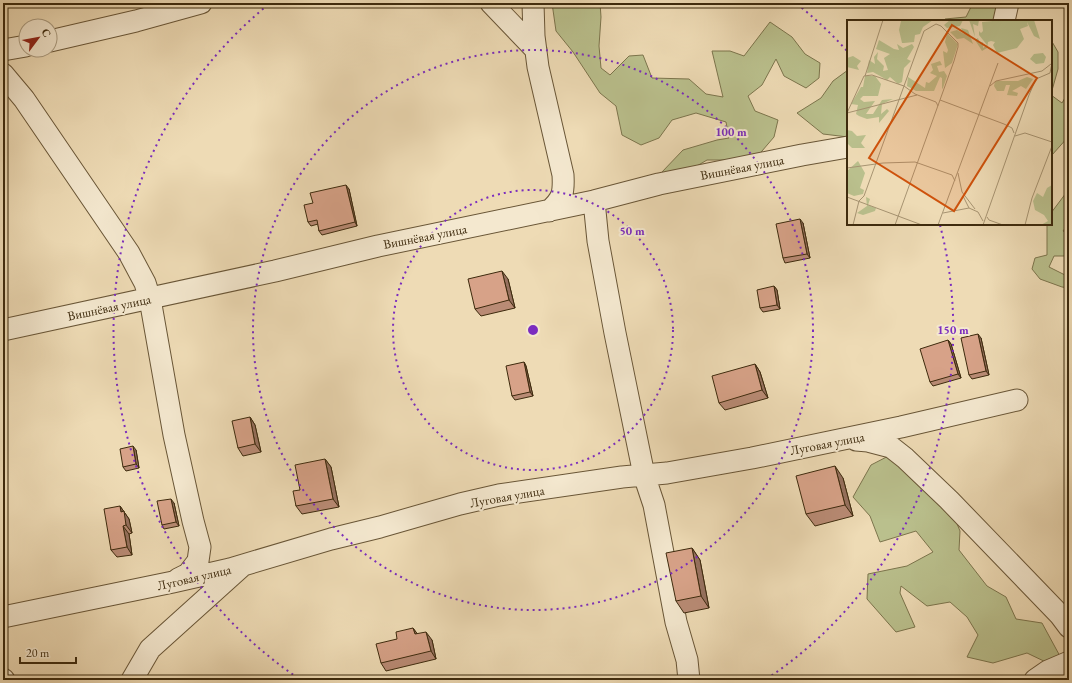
<svg xmlns="http://www.w3.org/2000/svg" width="1072" height="683" font-family="'EB Garamond',serif">
	<style>
		.green { fill: #bac08d; stroke: #7c754d }
		.lines { fill: none; stroke-linecap: round; stroke-linejoin: round }
		.minor-casing { stroke: #695637; stroke-width: 23 }
		.minor { stroke: #f4e8cf; stroke-width: 21 }
		.wall { fill: #b98b75; stroke: #3d2a0d }
		.shaded-wall { fill: #96715f; stroke: #3d2a0d }
		.building { fill: #d7a288; stroke: #3d2a0d }
		.ring { fill: none; stroke: #7b2cbf; stroke-width: 2; stroke-dasharray: 2 4 }
		.labels { text-anchor: middle; stroke-width: 4; stroke-linejoin: round; paint-order: stroke }
		.street-label { font-size: 13px; fill: #3d2a0d; stroke: #f4e8cf }
		.inset-road { fill: none; stroke: #a79472; stroke-width: 1 }
		.view { fill: #ce520c; fill-opacity: 0.15; stroke: #ce520c; stroke-width: 2 }
		.inset-edge { fill: none; stroke: #3d2a0d; stroke-width: 2 }
		.centre { fill: #7b2cbf; stroke: #f4e8cf; stroke-width: 2 }
		.ring-label { font-size: 12px; text-anchor: middle; font-weight: bold; fill: #7b2cbf; stroke: #f4e8cf; stroke-width: 4; stroke-linejoin: round; paint-order: stroke }
	</style>
	<rect width="100%" height="100%" fill="#eedbb5"/>
	<filter id="stains"><feTurbulence type="fractalNoise" baseFrequency=".005" numOctaves="4"/><feColorMatrix values="0 0 0 0 .2 0 0 0 0 .09 0 0 0 0 .02 0 0 0 .5 -.17"/></filter>
	<radialGradient id="worn" r=".72"><stop offset=".6" stop-color="#630" stop-opacity="0"/><stop offset="1" stop-color="#630" stop-opacity=".3"/></radialGradient>
	<path class="green" d="M552,3H600L601,17L599,46L601,68L610,75L629,56L643,55L652,78L689,79L706,94L723,97L712,51H730L744,56L770,22L792,37L805,54L820,63L819,78L806,88L784,76L776,59L762,85L748,96L755,111L778,120L774,137L756,158L735,160H707L673,180L662,172L683,150L717,140L729,138L726,122L696,113L672,120L659,138L641,145L622,135L616,106L600,93L573,52L556,31Z
		M973,3H998L1002,21H945V19L966,17Z
		M1048,3H1069V26L1064,7Z
		M1051,40L1058,52V69L1051,94Z
		M848,70V137L823,134L797,113L821,98L833,81Z
		M1069,91V136L1052,155V179L1051,180V95L1062,103Z
		M1069,189V223L1063,231L1069,235V253L1064,256H1054L1049,267L1065,275H1069V288L1062,287L1040,279L1032,269L1035,258L1047,255V224H1051V213Z
		M900,450L948,502L960,531L959,550L987,586L1006,597L1016,619L1042,623L1061,658L1050,664L1027,653L993,663L967,657L978,635L967,617L950,602L927,606L901,586L900,593L915,627L896,632L867,599L868,574L907,566L933,552L916,531L880,542L870,516L853,497L871,465Z"/>
	<g class="lines">
		<defs>
			<path id="minor" d="M491,3L536,50
				M533,3L534,36L538,67L563,175C564,192 563,199 549,211
				M1004,21L1008,3
				M50,41L136,21L201,3
				M3,50L26,46
				M3,74L24,99L129,253L145,283L150,299L174,435L193,521L200,547L198,561L188,574L178,579
				M594,201L598,241L615,333L644,475L654,505L676,622L687,660L689,680
				M3,330L275,271L378,246L594,201L659,184L802,155L848,147
				M856,440L868,441L891,447L905,458L949,500L1060,615L1069,627
				M3,617L173,582L230,569L331,539L380,527L460,504L499,495L622,477L667,473L752,458L901,427L1017,400
				M3,679L4,680
				M132,680L150,649L241,567
				M1035,680L1048,671L1069,662"/>
		</defs>
		<use href="#minor" class="minor-casing"/>
		<use href="#minor" class="minor"/>
	</g>
	<path class="wall" d="M349,189L357,226L322,235L319,231L318,224L311,226L308,222L313,203Z
		M803,223L810,258L785,263L783,258Z
		M508,279L515,308L481,316L475,309Z
		M774,286L777,290L780,309L763,312L760,308Z
		M981,338L989,375L972,379L969,375Z
		M948,340L951,344L961,378L933,386L930,382Z
		M524,362L526,366L533,396L515,400L512,396Z
		M755,364L760,372L768,398L725,410L719,403Z
		M250,417L255,425L261,452L243,456L238,448Z
		M136,450L139,468L126,471L123,467Z
		M325,459L331,467L339,507L302,514L296,506L300,490Z
		M843,478L853,516L815,526L806,514Z
		M174,503L179,526L164,529L162,525Z
		M120,506L129,519L132,533L129,534L132,555L117,557L111,550Z
		M692,548L700,560L709,608L684,613L676,601Z
		M413,628L417,634L432,640L436,659L386,671L381,663L397,639Z"/>
	<path class="shaded-wall" d="M346,185L349,189L357,226L355,222Z
		M800,219L803,223L810,258L807,254Z
		M502,271L508,279L515,308L509,300Z
		M774,286L777,290L780,309L777,305Z
		M978,334L981,338L989,375L986,371Z
		M948,340L951,344L961,378L958,374Z
		M524,362L526,366L533,396L530,392Z
		M755,364L760,372L768,398L762,390Z
		M250,417L255,425L261,452L255,444Z
		M133,446L136,450L139,468L136,464Z
		M325,459L331,467L339,507L333,499Z
		M835,466L843,478L853,516L845,505Z
		M171,499L174,503L179,526L176,522Z
		M120,506L129,519L132,533L126,525L121,512Z
		M123,526L129,534L132,555L127,547Z
		M692,548L700,560L709,608L701,596Z
		M413,628L419,636L415,634Z
		M426,632L432,640L436,659L431,651Z"/>
	<path class="building" d="M346,185L355,222L319,231L317,220L308,222L304,205L313,203L310,193Z
		M800,219L807,254L783,258L776,224Z
		M502,271L509,300L475,309L468,279Z
		M774,286L777,305L760,308L757,290Z
		M978,334L986,371L969,375L961,338Z
		M948,340L958,374L930,382L920,349Z
		M524,362L530,392L512,396L506,366Z
		M755,364L762,390L719,403L712,376Z
		M250,417L255,444L238,448L232,421Z
		M133,446L136,464L123,467L120,449Z
		M325,459L333,499L296,506L293,491L300,490L295,465Z
		M835,466L845,505L806,514L796,476Z
		M171,499L176,522L162,525L157,501Z
		M120,506L121,512L124,511L126,525L123,526L127,547L111,550L104,509Z
		M692,548L701,596L676,601L666,553Z
		M413,628L415,634L426,632L431,651L381,663L376,644L397,639L396,632Z"/>
	<g class="ring">
		<circle cx="533" cy="330" r="140"/>
		<circle cx="533" cy="330" r="280"/>
		<path d="M298 678A420 420 0 0 1 269 4M797 4A420 420 0 0 1 848 52M940 225A420 420 0 0 1 768 678"/>
	</g>
	<g class="labels">
		<g class="street-label">
			<text transform="translate(742 167) rotate(-11)" y="5">Вишнёвая улица</text>
			<text transform="translate(425 236) rotate(-11)" y="5">Вишнёвая улица</text>
			<text transform="translate(109 307) rotate(-12)" y="5">Вишнёвая улица</text>
			<text transform="translate(827 443) rotate(-11)" y="5">Луговая улица</text>
			<text transform="translate(507 496) rotate(-10)" y="5">Луговая улица</text>
			<text transform="translate(194 577) rotate(-13)" y="5">Луговая улица</text>
		</g>
	</g>
	<g transform="translate(847 20)">
		<rect width="205" height="205" fill="#eedbb5"/>
		<path d="M49,0H86L76,7L73,14L68,15L67,22L57,23H55L52,10L54,1ZM103,0H132L131,6L126,4L128,17L122,0H116L113,6L100,8L97,5ZM156,0H187L193,19L187,16L180,2L181,6L173,9L177,19L170,28L150,33L146,25L148,22L144,21L141,22L140,28L135,31L128,20L131,18L133,24L136,22V28L140,25L132,15V11L134,13L136,11L135,2ZM114,8L121,10L126,24L117,18L110,19L103,12L110,10L117,14ZM100,13L111,24L105,43L98,48L96,31L100,33L101,30L98,22ZM32,20L47,29L52,30L50,24L56,28L65,24L67,27L60,39L64,41L57,48L55,62L51,64L43,57L40,60L26,52L20,53L22,40L28,44L27,37L31,32L30,39L37,46L36,51L41,50L37,38L43,34L29,29ZM196,33L199,37L197,43L189,44L183,39L187,34ZM6,36L14,41L10,46L12,50L0,47V38ZM93,41L95,45L90,46L92,52L97,51L100,56L96,68L95,69V58L93,57L87,71H69L60,66L61,57L78,68L79,62L82,63L90,56L83,53L86,50L84,44ZM18,56H28L34,64L31,76H16L13,79L17,82L28,81L19,94H26L35,80L46,79L35,84L34,94L40,89L42,91L32,103V97L20,99L12,96L9,94L11,85L4,84L14,67H16ZM180,57L186,59L179,69L174,66L165,71L171,73L170,76L160,75L163,65H159L157,71H150L147,66L148,61H171ZM0,110L5,111L10,116L19,115L14,123L18,128H5L1,124L0,129ZM11,141L18,153L13,168L17,170L16,174L7,176L0,173V151ZM205,165V205H194L201,201L197,195L188,190L186,181L190,173L196,177L200,168ZM19,177L23,179L21,185L29,188L28,191L16,195L10,193L20,186Z" fill="#bac08d"/>
		<path class="inset-road" d="M18,56L36,0M143,66L149,61L195,51L204,44M93,80L157,104L165,108L167,113M0,93L17,56L25,55L57,66L17,176L12,181L6,205M0,93L70,75M168,116L178,113L205,122M0,148L36,143L68,142L105,155L108,161M111,153L115,172L128,189M116,176L122,188M0,177L75,205M96,193L122,188L131,192L136,201M140,197L142,200L156,205M48,205L107,41L111,27V23L94,6L89,4L77,11L57,66L68,74L89,82L91,86M91,205L151,43M136,205L182,75L189,59L203,53L205,43M178,205L185,178L205,126"/>
		<path class="view" d="M105,5L190,58L107,191L22,138Z"/>
		<rect width="205" height="205" class="inset-edge"/>
	</g>
	<circle cx="533" cy="330" r="6" class="centre"/>
	<g class="ring-label">
		<text x="731" y="136">100 m</text>
		<text x="632" y="235">50 m</text>
		<text x="953" y="334">150 m</text>
	</g>
	<rect width="1072" height="683" fill="none" stroke="#eedbb5" stroke-width="16"/>
	<rect x="4" y="4" width="1064" height="675" fill="none" stroke="#3d2a0d" stroke-width="2"/>
	<rect x="8" y="8" width="1056" height="667" fill="none" stroke="#3d2a0d"/>
	<g transform="translate(38 38) rotate(58)"><circle r="19" fill="#f4e8cf" stroke="#ab9c81"/>
	<path d="M0-3L7 15L0 10L-7 15Z" fill="#8f2418"/>
	<text y="-6" font-size="11" font-weight="bold" text-anchor="middle" fill="#3d2a0d">С</text>
	</g>
	<path d="M20 657v6h56v-6" fill="none" stroke="#3d2a0d" stroke-width="2"/>
	<text x="26" y="657" font-size="12" fill="#3d2a0d" stroke="#f4e8cf" stroke-width="3" paint-order="stroke">20 m</text>
	<rect width="100%" height="100%" filter="url(#stains)"/>
	<rect width="100%" height="100%" fill="url(#worn)"/>
</svg>
